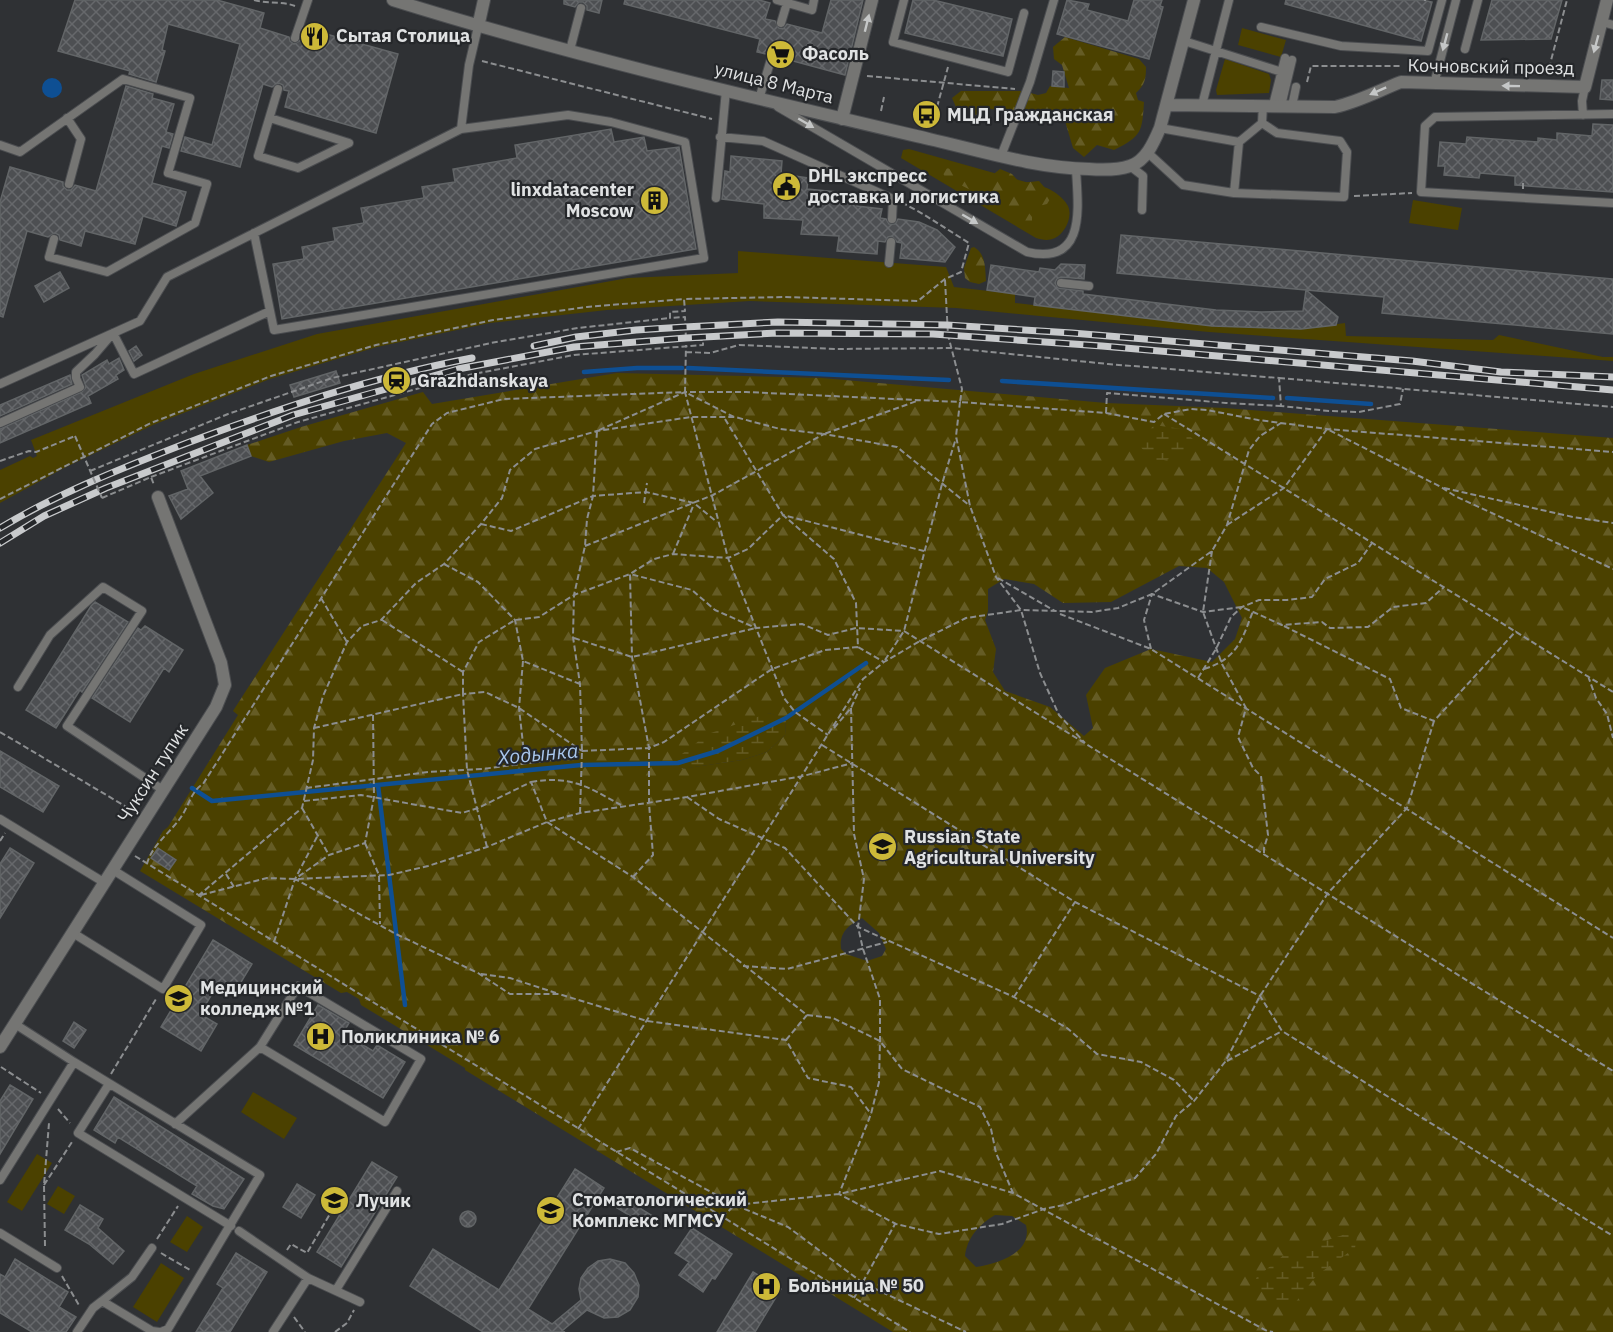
<svg xmlns="http://www.w3.org/2000/svg" width="1613" height="1332" font-family="'IBM Plex Sans',sans-serif">
	<style>
		.green { fill: #4b4100 }
		.forest { fill: url(#forest-firs); fill-rule: evenodd }
		.wetland { fill: url(#wetland-marsh) }
		.water { fill: #0e4f93 }
		.lines { fill: none; stroke-linecap: round; stroke-linejoin: round }
		.stream { stroke: #0e4f93; stroke-width: 4.5 }
		.building { fill: url(#building-cross-hatch); stroke: #626567; stroke-width: 1.5 }
		.service-casing { stroke: #4b4d50; stroke-width: 10 }
		.minor-casing { stroke: #4b4d50; stroke-width: 14 }
		.path { stroke: #8c8e90; stroke-width: 2; stroke-dasharray: 6 3; stroke-linecap: butt }
		.service { stroke: #757573; stroke-width: 8 }
		.minor { stroke: #757573; stroke-width: 12 }
		.rail-casing { stroke: #c8cacc; stroke-width: 7 }
		.rail { stroke: #25272a; stroke-width: 4.5; stroke-dasharray: 14; stroke-linecap: butt }
		.path-bridge { stroke: #8c8e90; stroke-width: 2; stroke-dasharray: 6 3; stroke-linecap: butt }
		.oneway { fill: #c5c7c7 }
		.labels { text-anchor: middle; stroke-width: 4.5; stroke-linejoin: round; paint-order: stroke }
		.poi-label { font-size: 18px; font-weight: bold; fill: #e0e2e3; stroke: #25272a; text-anchor: start }
		.street-label { font-size: 18px; fill: #e0e2e3; stroke: #25272a }
		.water-label { font-size: 20px; font-style: italic; fill: #a8c6ec; stroke: #25272a }
	</style>
	<defs>
		<pattern id="forest-firs" width="22" height="20" patternUnits="userSpaceOnUse" patternTransform="scale(1.5)"><rect width="22" height="20" fill="#4b4100"/><path d="M5 1l3.5 6h-7zM16 11l3.5 6h-7z" fill="#655c25"/></pattern>
		<pattern id="wetland-marsh" width="20" height="14" patternUnits="userSpaceOnUse" patternTransform="scale(1.5)"><rect width="20" height="14" fill="#4b4100"/><path d="M1 5h8M5 5V1M11 12h8M15 12V8" fill="none" stroke="#655c25"/></pattern>
		<pattern id="building-cross-hatch" width="8" height="8" patternUnits="userSpaceOnUse" patternTransform="scale(1.5)"><rect width="8" height="8" fill="#4d4f52"/><path d="M0 0l8 8M0 8l8-8" fill="none" stroke="#66686b"/></pattern>
	</defs>
	<rect width="100%" height="100%" fill="#2f3134"/>
	<path class="green" d="M1242,28L1286,40L1281,57L1238,45Z
		M1225,59L1269,74L1271,80L1269,93L1217,95L1216,90Z
		M909,149L1047,188C1055,192 1063,197 1068,206C1073,217 1065,233 1055,238C1049,241 1042,240 1036,238L901,158L903,150Z
		M1413,200L1462,208L1458,230L1409,223Z
		M738,251L946,267L954,287L1015,294V303L1212,326L1301,329L1345,323L1346,336L1493,340L1499,335L1603,357H1613V361L1209,332L956,308L750,301L607,310L490,323L377,347L270,379L153,425L64,468L0,503V470L30,456L33,458L37,456L31,440L194,374L317,334L628,278L738,273Z
		M253,1092L297,1118L284,1139L241,1112Z
		M37,1154L52,1163L22,1211L7,1202Z
		M58,1186L75,1196L64,1214L47,1204Z
		M187,1216L203,1227L187,1252L170,1242Z
		M161,1263L184,1278L157,1322L133,1307Z"/>
	<path class="forest" d="M1065,37L1139,59L1146,67C1146,78 1145,85 1136,93L1138,100L1144,102C1142,132 1142,136 1114,150L1097,145L1084,157L1073,148L1065,121L991,109L977,115L964,113L956,107L952,98L961,91H1023L1038,95L1046,93L1050,86L1069,88L1062,65L1054,59L1053,47Z
		M940,168C964,169 970,171 988,187L994,184L995,173L1000,169L1012,174L1020,183L1039,181L1052,196L1047,204L1035,207L1023,205L1032,217V227L1022,226L996,203L945,177Z
		M974,247C986,254 985,268 986,281L979,284L970,282L965,278L964,268L971,248Z
		M617,373L822,378L1106,403L1225,408L1613,438V1332H893L465,1070V1068L361,1005L359,999L347,992L341,993L140,871L163,831L168,827L238,715L233,711L406,443L387,433L344,441L269,462L251,456L247,445L301,427L423,392L432,404ZM1179,566L1207,568L1224,582L1242,618L1235,639L1212,662L1151,649L1105,668L1086,695L1093,728L1084,736L1050,707L1005,691L993,672L996,649L985,620L988,611V589L1004,579L1034,584L1063,603L1111,602ZM769,713L786,719L785,735L767,752L742,760L680,769ZM862,918L879,933L886,949L882,956L867,961L846,954L841,949C839,932 849,925 862,918ZM995,1215L1012,1216L1026,1225C1033,1253 997,1264 976,1267L965,1256C967,1237 980,1224 995,1215Z"/>
	<path class="wetland" d="M1154,425L1182,429L1194,440L1189,452L1158,463L1137,444Z
		M769,713L786,718L785,735L767,752L742,760L681,769L678,757L708,734Z
		M1346,1234L1357,1236L1355,1248L1317,1275L1295,1303H1277L1258,1289L1256,1278L1285,1254Z"/>
	<path class="water" d="M42 88a10 10 0 1 1 20 0a10 10 0 1 1-20 0Z"/>
	<g class="lines">
		<path class="stream" d="M688,368L949,380
			M584,372L637,368H682
			M1002,381L1273,398
			M1287,398L1371,404
			M378,785L405,1005
			M192,788L212,801L581,765L678,763L718,751L786,718L866,663"/>
	</g>
	<path class="building" d="M75,0H217L264,13L260,28L289,37L290,41L294,44L301,40L305,41L308,29L398,54L376,133L285,107L289,91L284,90L283,85L279,83L272,87L263,84L240,167L181,151L185,137L212,145L240,44L168,24L162,50L165,51L156,82L129,74L130,71L58,51Z
		M564,0H602L599,13L587,10V6L583,2H579L575,7L564,4Z
		M625,0H759L770,3L765,19L775,21L779,28L783,29L787,24L822,33L831,0H863L845,75L778,57L777,52L773,50L768,51L766,54L757,52L760,39L624,4Z
		M913,0H933L1012,19L1003,56L905,33Z
		M1067,0L1089,4L1087,10L1128,21L1134,0H1162L1160,6L1163,7L1149,59L1057,34Z
		M1286,0H1422L1432,2L1421,41L1285,4Z
		M1492,0H1562L1551,39L1481,40Z
		M1053,71L1064,72V87L1052,86Z
		M1602,80H1613V100L1600,99Z
		M126,86L153,94L152,98L174,104L166,132L173,134L169,148L162,146L152,183L186,192L176,226L143,216L135,244L85,231L81,246L60,240L59,235L55,233L48,237L27,231L3,317L0,316V202L10,167L63,182V186L67,190H71L75,185L96,191Z
		M1593,124L1613,125V192L1515,185V176L1480,173L1479,178L1444,175L1445,166H1438L1440,142L1466,144L1467,137L1538,142V138L1557,140V133L1592,136Z
		M611,129L614,142L644,137L647,151L679,147L696,249L282,319L273,264L304,259L302,247L335,241L333,228L364,223L361,208L424,198L422,187L455,182L453,169L517,158L515,145Z
		M731,156L782,161L781,174L808,178L807,189L858,194L857,206L882,209L880,218L886,219L889,224H895L898,219L919,222L937,230L955,247L945,262L900,258L902,243L897,242L892,236L888,237L885,242L878,241L877,254L837,251L839,236L801,234L803,220L764,218V204L722,199L725,171L730,172Z
		M1121,235L1613,279V334L1382,313L1384,297L1117,273Z
		M1061,264L1085,265L1084,279L1061,277L1057,279L1055,283L1058,288L1083,291V294L1216,310L1262,312L1303,311L1306,290L1338,317L1336,325L1301,329L1212,326L1034,305L1035,297L987,290L991,265L1039,272L1040,268L1055,270Z
		M60,272L69,288L44,302L35,286Z
		M136,346L142,355L134,361L129,351Z
		M119,358L124,370L116,375L118,379L88,396L91,403L0,443V429L82,392L86,387L82,375L107,360L109,364Z
		M336,371L340,383L294,397L290,385Z
		M70,375L72,384L0,416V405Z
		M247,445L251,456L200,476L213,493L181,519L169,496L188,489L181,471Z
		M95,602L128,622L82,692L80,690L56,728L26,710L91,606Z
		M145,626L183,650L169,672L164,668L130,722L92,698L138,628L141,630Z
		M0,751L59,786L43,812L0,787Z
		M10,848L34,863L0,918V864Z
		M158,848L176,860L169,870L151,858Z
		M213,940L252,964L235,992L219,982L200,1014L217,1024L201,1051L161,1027Z
		M318,1005L349,1023L343,1033L373,1051L377,1045L405,1062L383,1098L294,1045Z
		M74,1022L86,1030L74,1048L63,1041Z
		M10,1085L33,1099L0,1154V1101Z
		M114,1097L244,1179L224,1209L213,1206L192,1194L197,1186L118,1137L115,1143L94,1130Z
		M372,1162L397,1177L341,1267L317,1252Z
		M575,1169L604,1188L528,1309L552,1324L581,1300L579,1289L581,1278L588,1268L598,1261L610,1259L625,1263L634,1273L639,1285L638,1297L630,1310L618,1317L604,1318L587,1310L562,1331L565,1332H483L410,1286L433,1249L499,1290Z
		M297,1184L315,1195L301,1218L283,1207Z
		M620,1196L651,1215L645,1225L614,1206Z
		M80,1205L103,1219L98,1228L124,1251L113,1264L89,1244L65,1230Z
		M460 1219a8 8 0 1 1 16 0a8 8 0 1 1-16 0Z
		M692,1228L732,1254L715,1279L712,1278L703,1292L679,1275L689,1262L675,1253Z
		M236,1253L267,1272L230,1332H196L223,1288L217,1284Z
		M15,1259L68,1292L59,1307L76,1317L66,1332H32L0,1313V1274L5,1277Z
		M753,1272L781,1289L755,1332H717Z"/>
	<g class="lines">
		<defs>
			<path id="service" d="M777,0L812,10L814,0
				M904,0L893,42L1008,72L1024,13
				M1602,22L1613,25
				M781,23L787,3
				M1261,27L1341,46L1428,51L1442,0
				M295,38L308,0
				M1184,41L1282,72
				M1465,49L1478,0
				M570,50L581,8
				M1434,84L1456,0
				M759,99L772,56
				M1202,105L1229,0
				M1273,105L1285,58
				M1281,106L1292,60
				M1292,106L1296,87
				M778,107L1027,252C1087,266 1078,207 1076,169
				M1613,114L1435,117L1425,126L1421,192L1613,203
				M1583,115L1582,101L1585,87
				M67,118L81,139L69,184
				M270,118L349,143L298,168L258,156L278,89
				M461,129L469,65L478,27
				M720,137L763,141L893,199L892,219
				M1239,142L1262,123
				M0,145L20,152L123,79L190,98L168,173L207,184L195,223L107,272L49,257L54,239
				M1147,152L1183,185L1234,193L1239,142L1160,128
				M1001,156L1030,82L1054,0
				M1130,166L1143,176L1142,210
				M1234,193L1344,197L1347,152L1340,141L1277,133L1262,123L1263,105
				M716,198L726,90
				M889,263L891,242
				M1061,283L1089,286
				M0,384L140,321L167,277L461,129L568,115L611,122L685,142L704,258L274,330L254,233
				M0,423L80,387L76,378V372L95,354L113,333L134,374L270,311
				M18,687L50,635L103,587L142,611L67,726L163,790
				M0,819L105,883
				M73,933L163,989L201,925L113,870
				M74,1062L260,1175L168,1329L161,1332
				M109,1084L78,1133L231,1226
				M175,1124L260,1047L385,1122L421,1059L298,986L260,1047
				M0,1180L74,1062L15,1024
				M239,1231L308,1278
				M0,1233L57,1268
				M336,1290L397,1191
				M102,1301L132,1277L152,1248
				M77,1332L93,1308L102,1301L152,1331L159,1332
				M273,1332L308,1278L360,1302"/>
			<path id="minor" d="M393,0C569,55 750,97 929,139C982,151 1035,168 1089,169C1102,170 1118,170 1130,166C1146,161 1154,142 1160,128L1194,0
				M478,27L484,0
				M1167,105L1335,107C1358,102 1378,91 1401,82L1585,87L1607,0
				M842,119L872,0
				M0,1047L216,707L225,685L221,663L158,497"/>
		</defs>
		<use href="#service" class="service-casing"/>
		<use href="#minor" class="minor-casing"/>
		<path class="path" d="M254,0C268,4 282,1 295,6
			M1425,0V1
			M482,61L712,119
			M1549,68L1567,0
			M867,76L1015,89
			M1307,82L1311,66H1400
			M937,107L948,67
			M881,111L884,97
			M1523,189V180
			M1354,196L1412,193
			M945,280L948,335L962,389L960,402L1106,413L1154,422L1164,414L1191,409L1207,410L1258,420L1327,429L1613,452
			M686,352L710,353L739,345L835,349L952,348L1108,364L1279,378L1281,406L1329,411L1359,412L1400,404L1403,389
			M1279,378L1613,407
			M1106,413L1107,393L1226,403L1281,406
			M1164,414L1613,692
			M734,417L685,392L728,558L784,698L795,712L828,735
			M725,419L783,515L924,551
			M0,461L29,451L36,452L75,436
			M90,471L228,414L332,378L491,343L578,328L670,318
			M151,477L298,422L463,376L574,355L703,345V340H686L685,317L670,318V312L685,311L684,299L783,297L918,301L945,279L961,272L969,243L923,214L903,203
			M1444,488L1573,517L1613,523
			M102,498L151,477L154,485
			M0,499L151,423L271,376L376,345L493,320L587,307L684,299
			M644,503L647,483
			M481,524L511,531L593,496L646,492L694,503L717,522
			M1227,525L1284,488L1327,429L1441,487L1455,496L1613,569
			M585,546L713,495L824,434L897,447L970,506
			M1212,551L1203,612L1222,664L1246,708L1238,737L1253,768L1261,776L1268,835L1264,848V855
			M673,554L694,504
			M444,564L478,582L515,620L523,661L580,684
			M998,578L1055,611
			M321,598L347,642
			M1060,614L1151,649L1613,938
			M382,620L463,672
			M1284,626L1390,679L1401,708L1434,721L1516,631
			M574,638L632,657L756,628
			M1151,649L1144,620L1152,594L1203,612L1242,607L1282,625L1322,622L1330,628L1368,627L1393,607L1426,603L1444,587
			M885,660L904,631L942,484L956,438
			M523,661L519,708L525,762
			M1204,669C1237,659 1242,640 1253,611
			M1588,676L1596,698L1607,714L1613,738
			M1198,678L1216,649L1231,617L1242,607L1259,600H1287L1312,597L1325,579L1358,563L1372,543
			M851,708L854,834L864,879L858,927L863,949L880,999V1041L879,1082L871,1114L839,1194L896,1224L939,1234L1002,1224L1044,1209L1064,1205L1135,1178L1156,1154L1176,1116L1194,1101L1225,1062L1260,996L1328,893L1407,808L1434,721
			M373,715L374,797L365,843L329,855L295,879L396,934L478,973L510,994H559L647,1021L786,1040L808,1078L851,1087L871,1114
			M314,728L463,694V672L479,642L515,620L539,617L574,595L630,574L654,559L673,554L728,558L748,549L783,515L834,559L856,603L858,647L884,662
			M834,728L851,708L860,688
			M0,732L135,812
			M822,745L1075,902L1260,996L1282,1031L1613,1236
			M531,782C571,775 588,787 621,805
			M306,788L428,772L482,769L552,760L582,751L649,748L664,742L772,669L825,650L858,647
			M687,797L719,819L785,848L858,927L1014,997L1067,1028L1097,1054L1141,1062L1174,1080L1194,1101
			M304,801L361,795L462,813L478,808L531,782L547,822L633,877L807,1015L833,1018L880,1041L902,1069L980,1107L991,1129L996,1153L1013,1193
			M302,808L329,855
			M580,813L582,751L580,684L573,637L574,595L585,546L587,519L593,496L597,431L685,392H746L960,402L956,436L970,506L996,577L1021,610L1040,673L1059,715L1085,743
			M0,841L5,833
			M365,843L379,875L380,924
			M487,847L467,770L463,694L485,692L519,708L582,751
			M135,856L910,1332
			M147,864C151,846 171,832 181,817C189,806 191,791 203,784L432,424L447,413L504,399L685,392L686,345
			M226,874L234,887
			M633,877L653,855L649,803V748L632,657L630,574L692,590L715,610L756,628L802,624L828,635L856,628L904,631L1613,1071
			M201,895L267,878L295,879L389,875L428,866L487,847L547,822L580,813L687,797L803,776L853,763
			M198,896L302,808L313,760L314,728L323,696L347,642L362,626L381,620L416,583L444,564L481,524L502,498L510,470L535,449L597,431L691,417H735L780,429L824,434L917,401
			M274,942L295,879L318,835
			M743,966L787,969L887,942
			M481,974L510,978L556,993
			M1014,997L1075,902
			M786,1040L807,1015
			M1227,1061L1282,1031
			M1,1067L41,1093
			M111,1074L156,999
			M58,1109L70,1123
			M578,1129L863,679L884,662L920,641L966,618L1021,610L1092,612L1118,608L1152,594L1212,551L1227,525L1249,450L1260,436L1281,423
			M616,1152L630,1148L735,1205L788,1227L863,1283L966,1332
			M44,1185L72,1142
			M722,1217L735,1205L839,1194L940,1171L1013,1193L1267,1331L1273,1332
			M157,1239L178,1206
			M45,1246L44,1185L49,1123
			M287,1250L291,1244L307,1253L337,1202L345,1207
			M161,1253L190,1270
			M62,1276L80,1307
			M854,1298L895,1224
			M294,1317L305,1332
			M335,1332L347,1323L354,1310"/>
		<use href="#service" class="service"/>
		<use href="#minor" class="minor"/>
		<defs>
			<path id="rail" d="M534,346L576,337L636,330L685,327L778,322L947,325L1072,333L1412,361L1501,372L1613,377
				M0,528C57,494 117,470 179,446C274,410 372,377 472,358
				M0,543L44,516L106,488L293,415L458,369L574,347L686,338L777,333L933,334L1102,346L1613,390"/>
		</defs>
		<use href="#rail" class="rail-casing"/>
		<use href="#rail" class="rail"/>
		<path class="path-bridge" d="M75,436L102,498"/>
	</g>
	<defs><path id="oneway-solid" d="M-6-.8H1V-3.2L6.5 0L1 3.2V.8H-6Z" transform="scale(1.5)"/></defs>
	<g class="oneway">
		<use href="#oneway-solid" transform="translate(867 23) rotate(-76)"/>
		<use href="#oneway-solid" transform="translate(1445 42) rotate(105)"/>
		<use href="#oneway-solid" transform="translate(1596 44) rotate(105)"/>
		<use href="#oneway-solid" transform="translate(1511 86) rotate(-179)"/>
		<use href="#oneway-solid" transform="translate(1378 91) rotate(156)"/>
		<use href="#oneway-solid" transform="translate(806 123) rotate(30)"/>
		<use href="#oneway-solid" transform="translate(970 219) rotate(30)"/>
	</g>
	<defs>
		<symbol id="restaurant-disc" viewBox="-11 -11 22 22"><circle r="9.5" fill="#cdb938" stroke="#25272a"/><path d="M-5-6h1v4h1v-4h1v4h1v-4h1v5L-1.5 .5V6h-2V.5L-5-1ZM5-6V6H3V1.5H1.5Q1.5-4 5-6Z" fill="#111"/></symbol>
		<symbol id="supermarket-disc" viewBox="-11 -11 22 22"><circle r="9.5" fill="#cdb938" stroke="#25272a"/><path d="M-6-5.5h2.5l.6 2H6L4.5 2H-2.5L-4.4-4H-6ZM-1.5 3.2a1.3 1.3 0 1 0 .1 0ZM3 3.2a1.3 1.3 0 1 0 .1 0Z" fill="#111"/></symbol>
		<symbol id="bus-disc" viewBox="-11 -11 22 22"><circle r="9.5" fill="#cdb938" stroke="#25272a"/><path d="M-5-6H5V4H4V6H2V4H-2V6H-4V4H-5ZM-3.5-4V0h7V-4ZM-3.5 1.2v1.5H-2V1.2ZM2 1.2v1.5H3.5V1.2Z" fill="#111"/></symbol>
		<symbol id="civic-disc" viewBox="-11 -11 22 22"><circle r="9.5" fill="#cdb938" stroke="#25272a"/><path d="M-.6-6.5H3V-4.5H.6V-3L4-1V1h2V6H-6V1h2V-1L-.6-3ZM-1.2 2.5V6h2.4V2.5Z" fill="#111"/></symbol>
		<symbol id="building-disc" viewBox="-11 -11 22 22"><circle r="9.5" fill="#cdb938" stroke="#25272a"/><path d="M-4-6H4V6H1V3H-1V6H-4ZM-2.5-4.3h1.7v1.8h-1.7ZM.8-4.3h1.7v1.8H.8ZM-2.5-1h1.7V.8h-1.7ZM.8-1h1.7V.8H.8Z" fill="#111"/></symbol>
		<symbol id="station-disc" viewBox="-11 -11 22 22"><circle r="9.5" fill="#cdb938" stroke="#25272a"/><path d="M-3-6H3Q5-6 5-4V2Q5 4 3 4L4.5 6H3L1.5 4h-3L-3 6H-4.5L-3 4Q-5 4-5 2V-4Q-5-6-3-6ZM-3.5-4v3h7v-3ZM-3.5 1v1.5H-2V1ZM2 1v1.5H3.5V1Z" fill="#111"/></symbol>
		<symbol id="university-disc" viewBox="-11 -11 22 22"><circle r="9.5" fill="#cdb938" stroke="#25272a"/><path d="M0-5L7-2L0 1L-7-2ZM-4 1L0 2.5L4 1V4Q0 6-4 4Z" fill="#111"/></symbol>
		<symbol id="hospital-disc" viewBox="-11 -11 22 22"><circle r="9.5" fill="#cdb938" stroke="#25272a"/><path d="M-5-5h3v3.5h4V-5h3V5h-3V1.5h-4V5h-3Z" fill="#111"/></symbol>
		<symbol id="school-disc" viewBox="-11 -11 22 22"><circle r="9.5" fill="#cdb938" stroke="#25272a"/><path d="M0-5L7-2L0 1L-7-2ZM-4 1L0 2.5L4 1V4Q0 6-4 4Z" fill="#111"/></symbol>
	</defs>
	<g fill-rule="evenodd">
		<use href="#restaurant-disc" x="298" y="20" width="33" height="33"/>
		<use href="#supermarket-disc" x="764" y="38" width="33" height="33"/>
		<use href="#bus-disc" x="910" y="98" width="33" height="33"/>
		<use href="#civic-disc" x="770" y="170" width="33" height="33"/>
		<use href="#building-disc" x="638" y="184" width="33" height="33"/>
		<use href="#station-disc" x="380" y="364" width="33" height="33"/>
		<use href="#university-disc" x="866" y="830" width="33" height="33"/>
		<use href="#university-disc" x="162" y="982" width="33" height="33"/>
		<use href="#hospital-disc" x="304" y="1020" width="33" height="33"/>
		<use href="#school-disc" x="318" y="1184" width="33" height="33"/>
		<use href="#university-disc" x="534" y="1194" width="33" height="33"/>
		<use href="#hospital-disc" x="750" y="1270" width="33" height="33"/>
	</g>
	<g class="labels">
		<g class="poi-label">
			<text x="336" y="42">Сытая Столица</text>
			<text x="802" y="60">Фасоль</text>
			<text x="947" y="121">МЦД Гражданская</text>
			<text x="808" y="182">DHL экспресс<tspan x="808" dy="21">доставка и логистика</tspan></text>
			<text x="634" y="196" text-anchor="end">linxdatacenter<tspan x="634" dy="21">Moscow</tspan></text>
			<text x="417" y="387">Grazhdanskaya</text>
			<text x="904" y="843">Russian State<tspan x="904" dy="21">Agricultural University</tspan></text>
			<text x="200" y="994">Медицинский<tspan x="200" dy="21">колледж №1</tspan></text>
			<text x="341" y="1043">Поликлиника № 6</text>
			<text x="572" y="1206">Стоматологический<tspan x="572" dy="21">Комплекс МГМСУ</tspan></text>
			<text x="356" y="1207">Лучик</text>
			<text x="788" y="1292">Больница № 50</text>
		</g>
		<g class="street-label">
			<text transform="translate(1491 67) rotate(1)" y="6">Кочновский проезд</text>
			<text transform="translate(774 83) rotate(14)" y="6">улица 8 Марта</text>
			<text transform="translate(153 773) rotate(-57)" y="6">Чуксин тупик</text>
		</g>
		<g class="water-label">
			<text transform="translate(538 754) rotate(-5)" y="7">Ходынка</text>
		</g>
	</g>
</svg>
